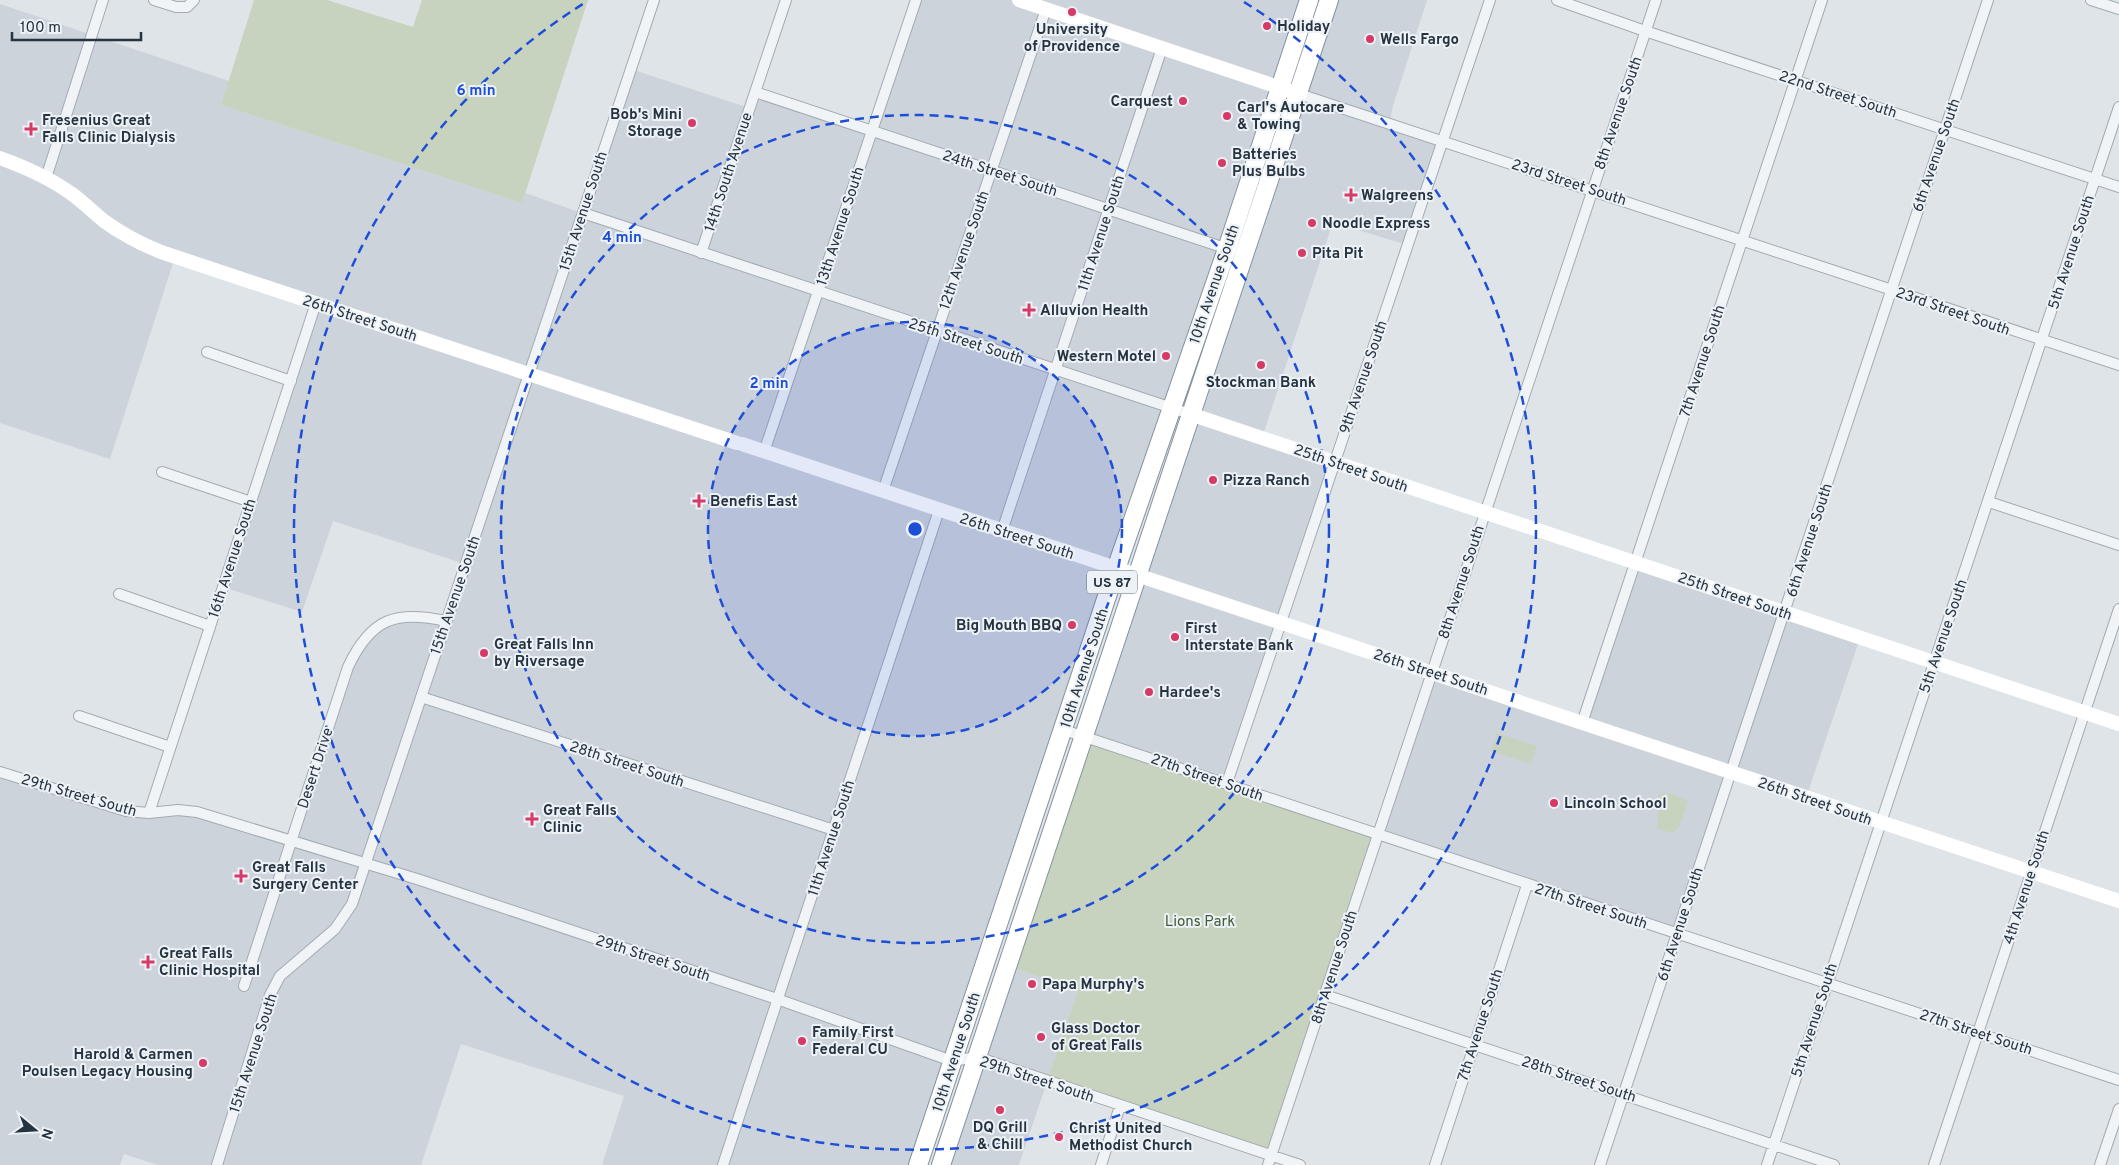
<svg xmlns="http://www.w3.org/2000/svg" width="2119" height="1165" font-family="Overpass,sans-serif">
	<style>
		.built { fill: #ccd3db }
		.green { fill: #c7d3be }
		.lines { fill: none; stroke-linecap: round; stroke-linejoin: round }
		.street-casing { stroke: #a3abb2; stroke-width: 12 }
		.highway-casing { stroke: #8493a0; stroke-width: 20 }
		.street { stroke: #f1f4f7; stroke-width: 10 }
		.secondary { stroke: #fff; stroke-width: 14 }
		.highway { stroke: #fff; stroke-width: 18 }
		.ring { fill: none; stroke: #1d4ed8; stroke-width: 2.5; stroke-dasharray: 9 6 }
		.poi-dot { fill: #d63b68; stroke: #edf2f6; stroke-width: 2 }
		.labels { text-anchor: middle; stroke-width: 4; stroke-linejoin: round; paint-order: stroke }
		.shield { fill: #edf2f6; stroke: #626c77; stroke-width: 1 }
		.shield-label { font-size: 14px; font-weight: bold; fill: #263340 }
		.poi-label { font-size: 15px; font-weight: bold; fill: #263340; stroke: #edf2f6; text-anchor: start }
		.street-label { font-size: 15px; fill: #263340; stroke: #edf2f6 }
		.park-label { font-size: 15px; fill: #415d33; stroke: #edf2f6 }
		.centre { fill: #1d4ed8; stroke: #edf2f6; stroke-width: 2.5 }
		.ring-label { font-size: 15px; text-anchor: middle; font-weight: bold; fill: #1d4ed8; stroke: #edf2f6; stroke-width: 4; stroke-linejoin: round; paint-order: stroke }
	</style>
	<rect width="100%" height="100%" fill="#dee4e8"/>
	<path class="built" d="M916,0H1309L918,1165H602L624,1096L461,1044L421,1165H158L124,1154L120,1165H0V772L126,811L178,810L290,841L357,647L388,621H446L465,564L333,521L302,612L223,587L316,304L175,257L110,459L0,423V4L229,81L221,105L522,203L525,193L582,213L631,69L749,108L755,92L871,130Z
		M1329,0H1427L1392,109L1390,123L1442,140L1407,245L1333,222L1262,438L1334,462L1227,783L1083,735Z
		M1636,563L1860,638L1806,798L1731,773L1677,934L1378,833L1431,672L1582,723Z
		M1007,966L1078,990L1019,1165H941Z"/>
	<path class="green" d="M254,0H327L413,27L422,0H588L522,203L221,105Z
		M1497,733L1537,746L1531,764L1491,751Z
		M1083,735L1378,833L1271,1155L1047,1081L1078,990L1007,966Z
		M1669,793L1688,801L1679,827L1672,833L1657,828L1659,794Z"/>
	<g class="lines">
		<defs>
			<path id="street" d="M154,0L176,7H187L194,0
				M1557,0L1645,31L2119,187
				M2091,0L2119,9
				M755,92L1231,250
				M1299,94L2119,365
				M46,178L103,0
				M583,213L1190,414
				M701,253L786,0
				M207,352L291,381
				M764,452L916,0
				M162,472L251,502
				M883,491L1046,9
				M1989,502L2119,545
				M1002,531L1162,48
				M119,594L210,626
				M421,697L834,830
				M79,716L170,747
				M1582,723L1822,0
				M1064,730L2119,1080
				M0,772L126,811L149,813L178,810L197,812L417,879L777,999L952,1061L977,1057L1300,1165
				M1227,783L1490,0
				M149,813L316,303
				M244,986L348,667C371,618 396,610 446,621
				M1325,995L1834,1165
				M217,1165L270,995L280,976L335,929L352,904L654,0
				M723,1165L939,510
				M1101,1165L1120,1106
				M1268,1165L1656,0
				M1435,1165L1527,885
				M1600,1165L1988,0
				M1767,1165L2119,107
				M1934,1165L2119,609
				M2100,1165L2119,1109"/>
			<path id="highway" d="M918,1165L1116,569L1227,249L1309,0
				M941,1165L1329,0"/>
		</defs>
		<use href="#street" class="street-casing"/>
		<use href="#highway" class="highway-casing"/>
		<use href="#street" class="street"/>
		<path class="secondary" d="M1019,0L1299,94
			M0,158C25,167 50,178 72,194C83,202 93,212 104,221C122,234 141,244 161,252L737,443
			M1190,414L2119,724
			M742,444L2119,901"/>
		<use href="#highway" class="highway"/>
	</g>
	<circle cx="915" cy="529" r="207" fill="#1d4ed8" fill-opacity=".12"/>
	<g class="ring">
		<circle cx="915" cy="529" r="207"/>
		<circle cx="915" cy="529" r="414"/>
		<path d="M1244 2A621 621 0 1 1 586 2"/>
	</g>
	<g class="poi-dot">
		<circle cx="1072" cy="12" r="5"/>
		<circle cx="1267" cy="26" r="5"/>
		<circle cx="1370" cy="39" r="5"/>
		<circle cx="1183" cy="101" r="5"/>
		<circle cx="1227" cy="116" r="5"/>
		<circle cx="692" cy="123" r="5"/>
		<path d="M28.5 121.5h5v5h5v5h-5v5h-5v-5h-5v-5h5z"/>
		<circle cx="1222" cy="163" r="5"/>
		<path d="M1348.5 187.5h5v5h5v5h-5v5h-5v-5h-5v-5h5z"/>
		<circle cx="1312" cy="223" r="5"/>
		<circle cx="1302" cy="253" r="5"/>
		<path d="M1026.5 302.5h5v5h5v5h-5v5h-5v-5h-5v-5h5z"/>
		<circle cx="1166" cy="356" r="5"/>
		<circle cx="1261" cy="365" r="5"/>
		<circle cx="1213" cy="480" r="5"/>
		<path d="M696.5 493.5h5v5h5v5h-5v5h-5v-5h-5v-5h5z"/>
		<circle cx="1072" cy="625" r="5"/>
		<circle cx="1175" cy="637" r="5"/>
		<circle cx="484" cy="653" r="5"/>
		<circle cx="1149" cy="692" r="5"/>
		<circle cx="1554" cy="803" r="5"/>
		<path d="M529.5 811.5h5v5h5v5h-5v5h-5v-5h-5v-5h5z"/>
		<path d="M238.5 868.5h5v5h5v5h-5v5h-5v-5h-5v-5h5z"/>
		<path d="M145.5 954.5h5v5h5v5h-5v5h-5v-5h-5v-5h5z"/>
		<circle cx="1032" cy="984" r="5"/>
		<circle cx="1041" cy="1037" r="5"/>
		<circle cx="802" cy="1041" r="5"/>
		<circle cx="203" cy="1063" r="5"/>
		<circle cx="1000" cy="1110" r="5"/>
		<circle cx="1059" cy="1137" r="5"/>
	</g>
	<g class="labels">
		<rect class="shield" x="1087" y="570.5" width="50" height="23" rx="4"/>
		<g class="shield-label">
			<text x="1112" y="587">US 87</text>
		</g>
		<g class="poi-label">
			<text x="1277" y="31">Holiday</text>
			<text x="1072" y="34" text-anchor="middle">University<tspan x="1072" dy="17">of Providence</tspan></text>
			<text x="1380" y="44">Wells Fargo</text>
			<text x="1173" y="106" text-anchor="end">Carquest</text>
			<text x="1237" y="112">Carl's Autocare<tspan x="1237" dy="17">&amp; Towing</tspan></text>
			<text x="682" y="119" text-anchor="end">Bob's Mini<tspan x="682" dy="17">Storage</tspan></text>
			<text x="42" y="125">Fresenius Great<tspan x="42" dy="17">Falls Clinic Dialysis</tspan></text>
			<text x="1232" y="159">Batteries<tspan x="1232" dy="17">Plus Bulbs</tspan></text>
			<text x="1361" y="200">Walgreens</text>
			<text x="1322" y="228">Noodle Express</text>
			<text x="1312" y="258">Pita Pit</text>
			<text x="1040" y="315">Alluvion Health</text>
			<text x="1156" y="361" text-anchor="end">Western Motel</text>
			<text x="1261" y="387" text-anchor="middle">Stockman Bank</text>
			<text x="1223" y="485">Pizza Ranch</text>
			<text x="710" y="506">Benefis East</text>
			<text x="1062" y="630" text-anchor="end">Big Mouth BBQ</text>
			<text x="1185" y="633">First<tspan x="1185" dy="17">Interstate Bank</tspan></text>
			<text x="494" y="649">Great Falls Inn<tspan x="494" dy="17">by Riversage</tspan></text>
			<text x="1159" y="697">Hardee's</text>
			<text x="1564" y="808">Lincoln School</text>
			<text x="543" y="815">Great Falls<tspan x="543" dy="17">Clinic</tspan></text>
			<text x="252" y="872">Great Falls<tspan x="252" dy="17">Surgery Center</tspan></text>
			<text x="159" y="958">Great Falls<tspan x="159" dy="17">Clinic Hospital</tspan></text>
			<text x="1042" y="989">Papa Murphy's</text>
			<text x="1051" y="1033">Glass Doctor<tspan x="1051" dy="17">of Great Falls</tspan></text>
			<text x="812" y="1037">Family First<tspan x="812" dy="17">Federal CU</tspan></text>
			<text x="193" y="1059" text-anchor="end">Harold &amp; Carmen<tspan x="193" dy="17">Poulsen Legacy Housing</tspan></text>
			<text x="1000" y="1132" text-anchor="middle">DQ Grill<tspan x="1000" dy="17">&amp; Chill</tspan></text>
			<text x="1069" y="1133">Christ United<tspan x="1069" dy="17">Methodist Church</tspan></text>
		</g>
		<g class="street-label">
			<text transform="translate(1838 94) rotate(18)" y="5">22nd Street South</text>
			<text transform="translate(1618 113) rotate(-71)" y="5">8th Avenue South</text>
			<text transform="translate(1936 155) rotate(-71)" y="5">6th Avenue South</text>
			<text transform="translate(728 172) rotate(-72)" y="5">14th South Avenue</text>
			<text transform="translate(1000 173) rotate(18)" y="5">24th Street South</text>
			<text transform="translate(1569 182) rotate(18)" y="5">23rd Street South</text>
			<text transform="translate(583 211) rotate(-72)" y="5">15th Avenue South</text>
			<text transform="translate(840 226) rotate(-72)" y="5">13th Avenue South</text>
			<text transform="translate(1101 233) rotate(-72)" y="5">11th Avenue South</text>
			<text transform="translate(964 250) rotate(-71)" y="5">12th Avenue South</text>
			<text transform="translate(2071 252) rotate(-72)" y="5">5th Avenue South</text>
			<text transform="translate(1214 284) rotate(-71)" y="5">10th Avenue South</text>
			<text transform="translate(1953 311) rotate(19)" y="5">23rd Street South</text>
			<text transform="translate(360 318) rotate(18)" y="5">26th Street South</text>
			<text transform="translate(966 341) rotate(18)" y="5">25th Street South</text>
			<text transform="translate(1702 361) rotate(-72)" y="5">7th Avenue South</text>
			<text transform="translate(1363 377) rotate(-71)" y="5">9th Avenue South</text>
			<text transform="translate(1351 468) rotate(19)" y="5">25th Street South</text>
			<text transform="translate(1017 536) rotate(18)" y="5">26th Street South</text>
			<text transform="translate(1809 540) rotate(-72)" y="5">6th Avenue South</text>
			<text transform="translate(232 558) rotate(-72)" y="5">16th Avenue South</text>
			<text transform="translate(1461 582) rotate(-72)" y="5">8th Avenue South</text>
			<text transform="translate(455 595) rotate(-71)" y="5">15th Avenue South</text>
			<text transform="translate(1735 596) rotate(19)" y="5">25th Street South</text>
			<text transform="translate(1943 636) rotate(-71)" y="5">5th Avenue South</text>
			<text transform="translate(1084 668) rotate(-72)" y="5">10th Avenue South</text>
			<text transform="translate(1431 672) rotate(18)" y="5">26th Street South</text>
			<text transform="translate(627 764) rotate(18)" y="5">28th Street South</text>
			<text transform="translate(315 768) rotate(-72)" y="5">Desert Drive</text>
			<text transform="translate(1207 777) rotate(19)" y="5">27th Street South</text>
			<text transform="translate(79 795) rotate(16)" y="5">29th Street South</text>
			<text transform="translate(1815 801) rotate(19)" y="5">26th Street South</text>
			<text transform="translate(831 838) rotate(-72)" y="5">11th Avenue South</text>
			<text transform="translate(2026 887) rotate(-72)" y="5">4th Avenue South</text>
			<text transform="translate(1591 906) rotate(18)" y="5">27th Street South</text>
			<text transform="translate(1680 924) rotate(-72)" y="5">6th Avenue South</text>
			<text transform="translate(653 958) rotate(18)" y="5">29th Street South</text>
			<text transform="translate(1334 967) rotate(-72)" y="5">8th Avenue South</text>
			<text transform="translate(1814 1020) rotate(-72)" y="5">5th Avenue South</text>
			<text transform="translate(1480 1025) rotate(-72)" y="5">7th Avenue South</text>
			<text transform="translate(1976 1032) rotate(18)" y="5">27th Street South</text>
			<text transform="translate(956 1052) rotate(-72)" y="5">10th Avenue South</text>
			<text transform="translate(253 1053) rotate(-72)" y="5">15th Avenue South</text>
			<text transform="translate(1037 1079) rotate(18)" y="5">29th Street South</text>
			<text transform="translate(1579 1079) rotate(18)" y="5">28th Street South</text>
		</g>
		<g class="park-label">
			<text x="1200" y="926">Lions Park</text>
		</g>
	</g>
	<circle cx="915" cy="529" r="8" class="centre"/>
	<g class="ring-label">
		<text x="476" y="95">6 min</text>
		<text x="622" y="242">4 min</text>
		<text x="769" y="388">2 min</text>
	</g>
	<g transform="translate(35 1130) rotate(108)" stroke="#edf2f6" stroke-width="4" paint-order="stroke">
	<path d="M0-4L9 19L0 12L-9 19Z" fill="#263340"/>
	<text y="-8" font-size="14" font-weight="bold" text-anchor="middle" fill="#263340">N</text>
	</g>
	<path d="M12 32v8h129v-8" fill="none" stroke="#263340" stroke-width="2.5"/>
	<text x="20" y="32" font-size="15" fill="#263340" stroke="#edf2f6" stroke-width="4" paint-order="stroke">100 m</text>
</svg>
